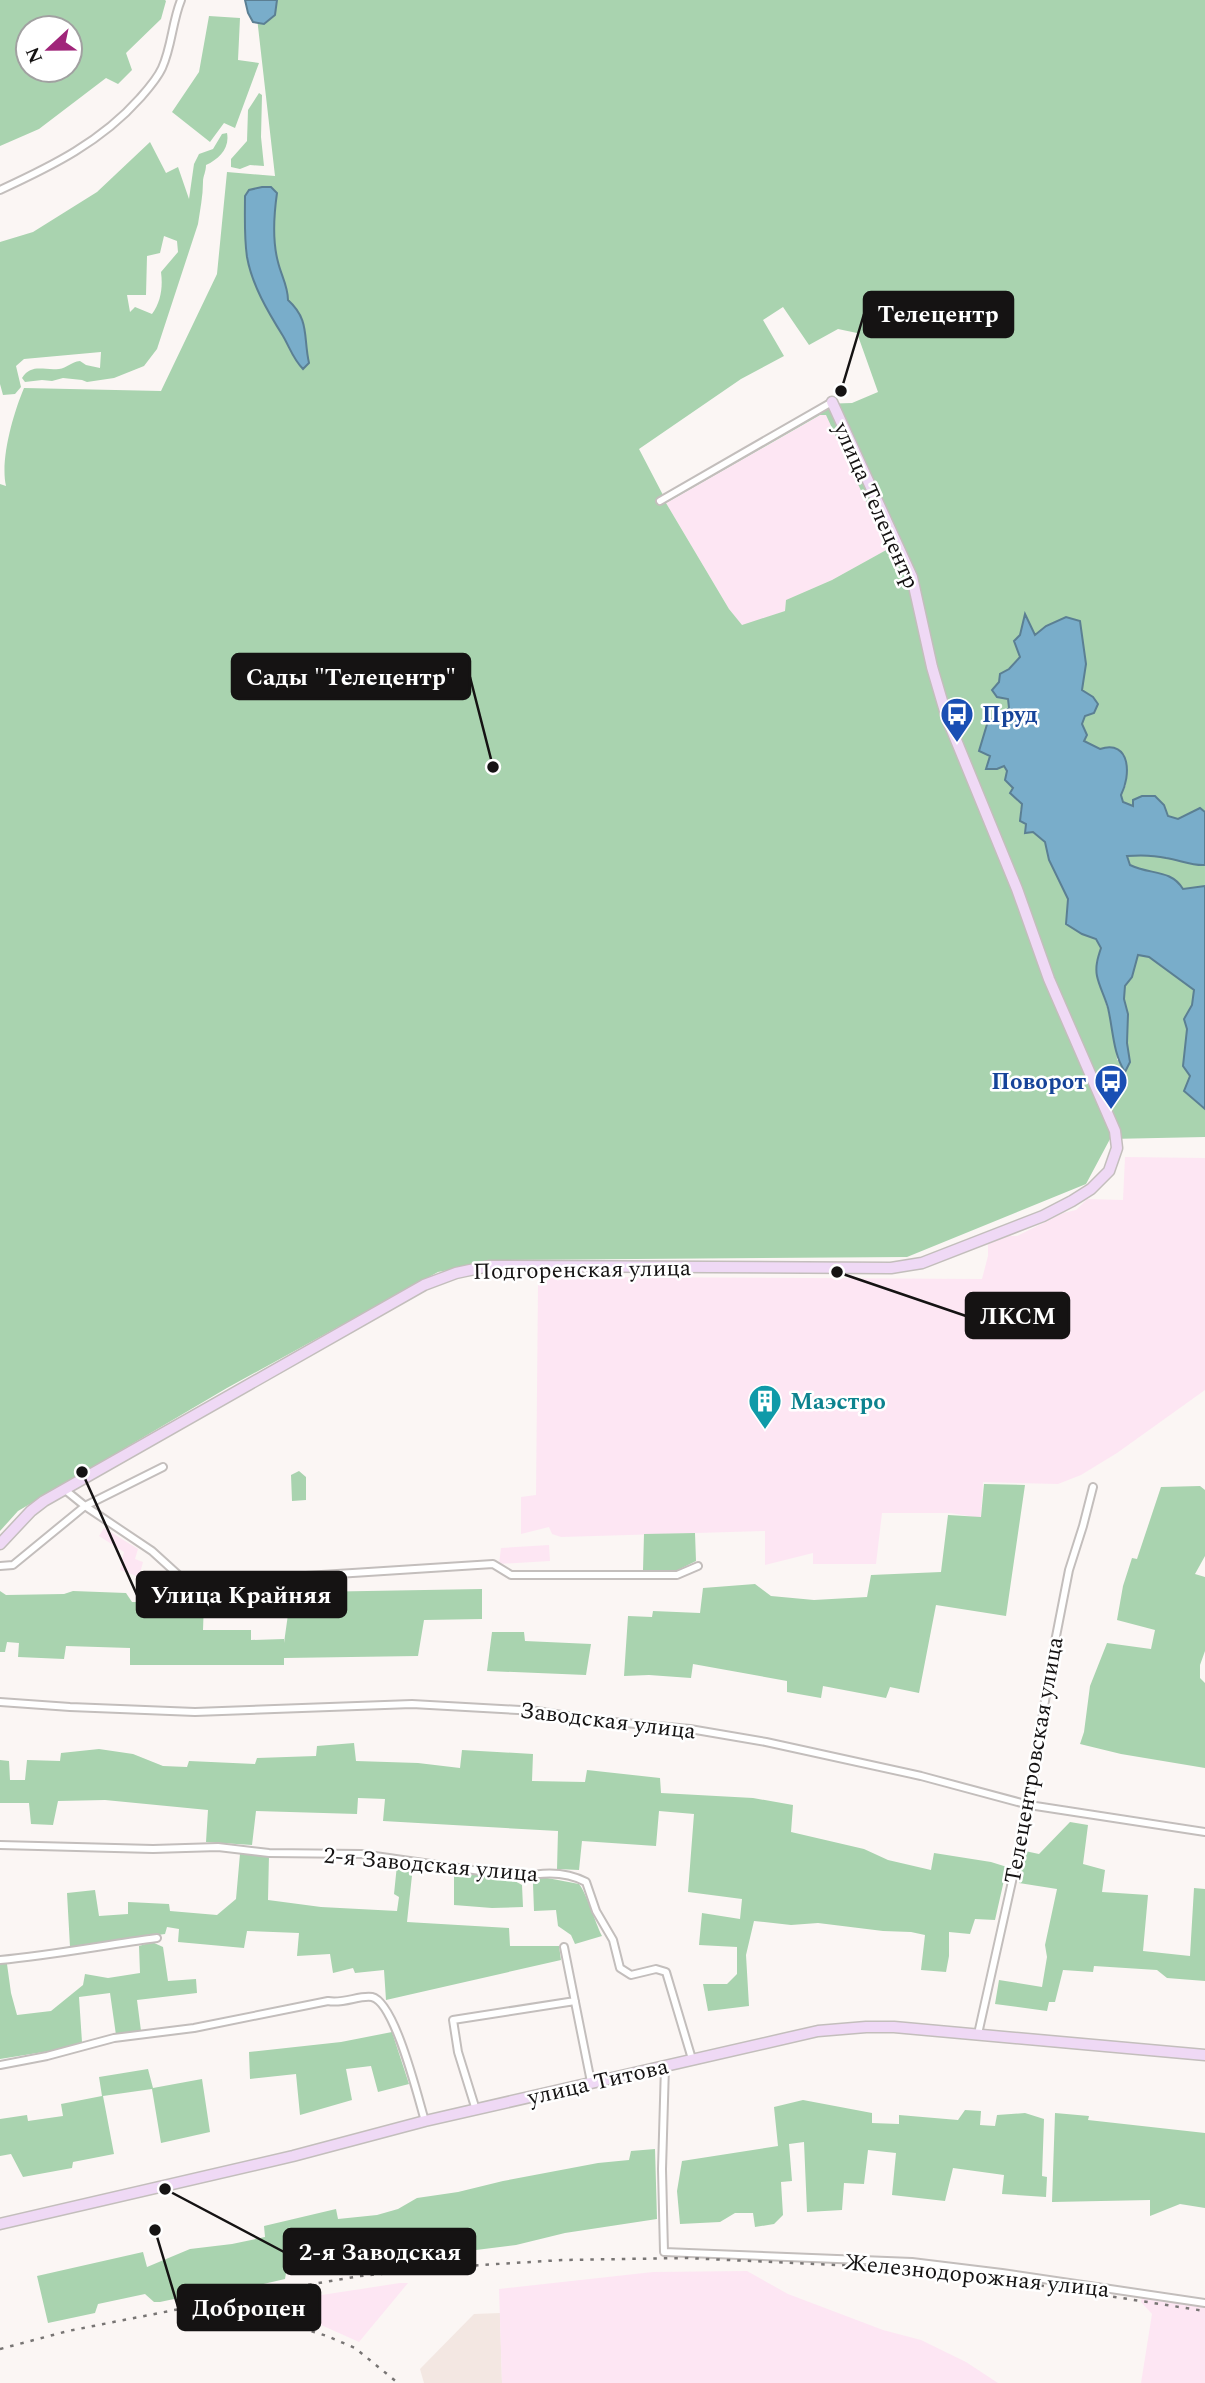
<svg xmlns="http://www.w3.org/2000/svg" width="1205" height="2383" font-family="Spectral,serif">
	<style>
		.built { fill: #f3e7e2 }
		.industrial { fill: #fde6f3 }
		.green { fill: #a9d3af; fill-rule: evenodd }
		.water { fill: #79adca; stroke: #5b7f93; stroke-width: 2 }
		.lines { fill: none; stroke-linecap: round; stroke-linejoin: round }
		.street-casing { stroke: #c3bebc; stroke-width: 10 }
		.secondary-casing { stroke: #c3bebc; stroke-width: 13 }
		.street { stroke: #fff; stroke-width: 6 }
		.secondary { stroke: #efd9f5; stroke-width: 10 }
		.rail { stroke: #787574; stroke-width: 2.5; stroke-dasharray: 3.5 7; stroke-linecap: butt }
		.labels { text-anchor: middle; stroke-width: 5; stroke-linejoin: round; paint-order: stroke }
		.street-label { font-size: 23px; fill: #151313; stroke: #fff }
		.transit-label { font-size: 23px; font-weight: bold; fill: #164399; stroke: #fff; text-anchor: start }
		.culture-label { font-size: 23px; font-weight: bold; fill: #0d838f; stroke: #fff; text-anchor: start }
		.leader { fill: none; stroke: #151313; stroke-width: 2.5 }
		.callout-dot { fill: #151313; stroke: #fff; stroke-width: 2.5 }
		.callout { fill: #151313; stroke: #151313; stroke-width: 2.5 }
		.callout-label { font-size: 24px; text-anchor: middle; font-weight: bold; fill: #fff }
	</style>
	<rect width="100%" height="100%" fill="#fbf6f4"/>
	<path class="built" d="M500,2313L502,2383H424L420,2369L474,2314Z"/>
	<path class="industrial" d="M820,415H827L888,549L832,580L786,600L785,611L742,626L729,609L666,503Z
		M1125,1157L1205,1158V1390L1117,1453L1081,1475L1058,1484L983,1482L981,1518L950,1513H882L876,1564H813V1553L765,1565V1531L561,1537L552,1534L549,1527L521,1534V1497L536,1495L538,1284L545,1283L550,1278L601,1277L982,1279L988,1256V1243L1003,1236H1017L1063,1213L1076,1210L1087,1199L1123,1200Z
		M104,1528L138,1549L135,1559L143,1562L139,1577L120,1570L124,1552L99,1536Z
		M549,1545L550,1561L499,1564L501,1548Z
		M747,2271L788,2294L883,2330L921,2340L966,2362L998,2383H502L499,2289L653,2272Z
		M400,2283H408L359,2342L301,2316L302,2298Z
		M1142,2297L1205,2307V2383H1141L1152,2314L1141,2302Z"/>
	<path class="green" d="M0,0H165L166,1L161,19L126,53L132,70L118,84L106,78L39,129L0,146ZM70,28V70H28V28Z
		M255,0H1205V812L1199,808L1179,819L1168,816L1164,805L1133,806L1123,802L1121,795L1126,785L1100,749L1083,741L1087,735L1082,724L1093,697L1082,690L1086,664L1080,621L1046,626L1034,636L1025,615L1020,635V657L1009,669L1000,674L1008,698L1009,708L1003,715V723L988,721L979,751L990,756L987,764L1004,765L1022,804L1020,813L1026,824L1025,833L1033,831L1045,842L1049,860L1068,899L1066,924L1082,934L1096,939L1101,948L1096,963L1097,975L1110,1017L1116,1044L1117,1060L1130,1062L1127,1043L1128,1014L1124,999L1125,986L1132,977L1138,955L1149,957L1194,990L1192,1005L1184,1019L1187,1029L1183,1066L1190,1076L1184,1091L1205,1109V1137L1110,1139L1086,1184L907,1257L501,1260L438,1272L227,1388L18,1511L0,1531V484L6,486C0,460 13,414 24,388L161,391L217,274L227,172L275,176ZM783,307L809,345L838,329L857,333L878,392L852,403L820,404L663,495L639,449L741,379L784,356L763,320ZM820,415H826L888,549L832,580L786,600L785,611L742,625L729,609L666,503Z
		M209,16L240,18L238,60L259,63L235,128L224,123L210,142L172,112L199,72Z
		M259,93L262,95L261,137L264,166L250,165L240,169L231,167V159L247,141L248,110Z
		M227,133C230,148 219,159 206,165C206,172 203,176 203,182C203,196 200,210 198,224L157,349L144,366L114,378L87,382L82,380L63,378L52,381L42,380L25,382L22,378C32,363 44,371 59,369C67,368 71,362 80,361L86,365L100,368L101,352L24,359L16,366L21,387L15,394L3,395L0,384V242L33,232L97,192L150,142L166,173L178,167L189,199L194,164L199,154L213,149L222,134ZM164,236L177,241L178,252L161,272C163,287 161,302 152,314L135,307L130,312L127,295H146L147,256L160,253Z
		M1127,855C1140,855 1153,855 1166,858C1180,860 1192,866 1205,865V886L1183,889L1157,872H1144L1130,865Z
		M299,1471L306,1477V1500L292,1501L291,1475Z
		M984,1484L1025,1485L1006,1616L936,1605L919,1693L890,1687L886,1698L823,1686L821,1698L787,1692V1681L693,1664L691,1678L649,1675L624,1676L628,1616L652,1617L653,1611L700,1613L703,1588L755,1584L771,1596L814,1600L867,1597L871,1575L941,1572L948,1515L981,1517Z
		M1200,1486L1205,1490V1556L1195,1574L1205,1577V1651L1200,1665V1678L1205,1683V1768L1121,1754L1080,1744L1084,1732L1090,1686L1107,1643L1151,1649L1155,1630L1117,1620L1123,1586L1132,1558L1137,1559L1161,1487Z
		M695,1533L696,1561L676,1571L643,1570L644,1534Z
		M482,1589V1619L424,1620L418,1656L284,1658V1665H130V1648L66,1646L64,1659L18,1657L19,1643L7,1642L5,1652H0V1591L6,1595L64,1594L73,1591L126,1593L132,1602H204L203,1630H251V1640L284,1639V1643L290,1600L310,1592Z
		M492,1632H524L525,1641L591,1644L586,1675L487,1671Z
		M354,1743L356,1761L418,1763L460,1768L462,1750L533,1754L532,1781L585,1782L587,1770L660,1778L661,1793L753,1798L793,1805L791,1832L864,1849L888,1860L931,1870L934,1853L991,1862L1007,1867L995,1920L975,1919L970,1934L949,1932V1956L946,1972L921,1970L925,1935L911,1932L883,1931L818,1923L791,1925L754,1921L746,1955L749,2006L708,2011L703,1984H727L737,1974V1947L699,1945L702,1913L740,1919L742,1899L688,1892L694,1814L659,1811L656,1846L582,1841L579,1870L557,1869L558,1831L383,1821L385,1799L358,1798L357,1814L256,1811L252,1845L206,1842L208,1810L105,1800L58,1801L53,1825L31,1824L29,1803H0V1760L9,1761L10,1780H25L27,1760L60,1761L61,1753L99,1749L133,1754L163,1766L187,1767L189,1761L255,1764L257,1758L316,1756L317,1746Z
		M1070,1822L1088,1825L1083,1864L1105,1870L1102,1892L1148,1895L1143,1951L1190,1956L1194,1888L1205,1889V1981L1167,1978L1157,1970L1094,1966L1093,1972L1063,1970L1055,2002H1049L1047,2011L995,2004L999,1980L1042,1987L1047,1957L1045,1945L1057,1889L1019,1883L1025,1851L1039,1854Z
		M240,1854L269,1855L268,1900L321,1907L397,1911L399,1897L394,1894L397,1865L413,1866L407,1922L509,1928L510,1946H559L561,1960L386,2000L384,1970L355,1973L353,1968L333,1973L330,1954L297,1956L299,1933L247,1931L244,1948L178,1942L179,1929L167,1927L165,1934L70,1947L67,1893L95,1890L99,1916L128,1914V1902L169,1904L170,1911L217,1915L236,1899Z
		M454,1871L515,1881L522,1885L523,1907L492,1908L454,1905Z
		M542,1877L579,1884C587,1894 595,1922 602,1936L575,1944L571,1935L558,1926L556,1910L534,1911L533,1884L536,1879Z
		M152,1942L163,1947L168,1981L196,1979L197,1993L137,2000L141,2031L116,2035L110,1993L79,1997L82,2042L56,2050L0,2059V1964H7L11,1993L17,2015L51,2011L83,1985L85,1974L108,1978L140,1973L139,1946Z
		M392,2032L409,2084L378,2092L371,2066L346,2069L352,2100L300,2115L296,2074L250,2079L249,2052L341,2042Z
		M148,2069L153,2088L202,2079L210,2132L161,2143L152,2089L103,2096L114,2154L73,2162L72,2168L23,2177L11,2154L0,2156V2119L27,2115L28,2121L63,2116L61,2104L102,2096L99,2077Z
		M803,2100L872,2113V2123L899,2124V2115L958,2120L965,2110L981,2111L980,2125L995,2126L997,2115L1025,2113L1044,2119L1042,2176L1047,2177L1046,2197L1002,2194L1004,2175L953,2168L945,2201L892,2195L896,2153L868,2150L864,2184L844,2183L842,2210L807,2212L804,2142L789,2144L792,2181L781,2182L783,2215L774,2224L755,2227L753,2213H735L720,2222L680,2224L677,2191L682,2161L778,2146L774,2107Z
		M1055,2113L1089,2116L1088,2120L1205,2133V2208L1180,2204L1150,2216V2200L1052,2202Z
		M655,2149L657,2219L565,2233L516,2245L468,2251L466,2244L388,2259L346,2261L286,2273L285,2279L259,2285L244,2284L160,2302H154L145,2294L98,2304L95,2313L48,2323L37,2276L143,2252L147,2267L190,2249L232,2244L265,2237L264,2226L336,2209L338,2219L377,2215L398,2209L417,2198L458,2192L503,2181L598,2163L629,2160L631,2151Z"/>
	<path class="water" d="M245,0H277L275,15L264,24L253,22L248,13Z
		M262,187H271L277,193C274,214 272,240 278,262C281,275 288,286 288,300C310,320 303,336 309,363L303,369C293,359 290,348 283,336C268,312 252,285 247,257C244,237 245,216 245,196L249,190Z
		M1025,614L1035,635L1046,626L1066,617L1080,621L1086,664L1082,690L1093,697L1098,704L1094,713L1085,716L1082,724L1087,735L1084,741L1100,749C1131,739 1131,776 1121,795L1123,802L1133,806V800L1142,796H1155L1164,805L1168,816L1178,819L1200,808L1205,812V865C1192,866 1180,860 1166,858C1153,855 1140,855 1127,856L1130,865C1150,875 1171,869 1183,889L1205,886V1109L1184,1091L1190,1076L1183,1066L1187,1029L1184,1019L1192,1005L1194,990L1149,957L1138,955L1132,977L1125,986L1124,999L1128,1014L1127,1043L1130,1062L1125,1072C1113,1054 1113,1029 1108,1008C1105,997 1099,986 1097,976C1095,966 1098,957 1101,948L1096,939L1082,934L1066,924L1068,899L1049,860L1045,842L1033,832L1025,833L1026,824L1020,821L1022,804L1010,793L1013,788L1005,780L1007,771L1004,766L997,769H986L990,756L979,751L988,721L993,719L1002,723L1003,715L1009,708L1008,699L997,697L992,690L999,682L1000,674L1009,669L1020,657L1014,641L1020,635Z"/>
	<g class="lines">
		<defs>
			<path id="street" d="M0,190C52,166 101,142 140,98C148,89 157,79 162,68C172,46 172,22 181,0
				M660,501L832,402
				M64,1489L85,1506L152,1551L185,1581L259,1579L493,1564L511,1575H677L698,1566
				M0,1566L13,1565L85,1506L163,1467
				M0,1702L70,1707L195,1712L412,1704L537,1711L592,1720L690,1729L766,1742L921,1776L1029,1805L1205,1832
				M0,1845L153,1849L218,1847L269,1853L361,1854L522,1877C543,1872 567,1872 586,1882L596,1911L613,1940L620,1968L631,1975L656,1969L666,1972L692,2059
				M564,1947L591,2082
				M0,1960C53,1955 104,1945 157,1938
				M978,2034L1029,1805L1051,1662L1069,1570L1083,1526L1093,1487
				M0,2065L47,2056L114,2038L194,2028L328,2001C344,2004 359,1995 372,1997C395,2002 418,2098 425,2121
				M665,2066L662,2169L664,2252L912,2262L1002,2273L1205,2303
				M476,2110L458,2052L453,2020L575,2001"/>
			<path id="secondary" d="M0,1544L31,1511L44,1501L424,1285L456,1273L489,1266L891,1268L922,1263L1043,1216L1072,1201L1091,1189L1109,1171L1117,1148L1115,1131L1049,979L1017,889L947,718L932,667L912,577L832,402
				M0,2224L293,2156L425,2121L818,2031L866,2027H894L1205,2055"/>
		</defs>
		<use href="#street" class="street-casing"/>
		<use href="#secondary" class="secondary-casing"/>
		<use href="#street" class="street"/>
		<use href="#secondary" class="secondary"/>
		<path class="rail" d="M188,2315L232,2313L269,2318L327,2336L355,2348L398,2383
			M0,2349L68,2331L271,2291L360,2276L449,2267L562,2260L686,2258L901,2268L980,2276L1205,2311"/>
	</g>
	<defs>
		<symbol id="bus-pin" viewBox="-11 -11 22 30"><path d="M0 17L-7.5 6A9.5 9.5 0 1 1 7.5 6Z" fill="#1a4fb4" stroke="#fff"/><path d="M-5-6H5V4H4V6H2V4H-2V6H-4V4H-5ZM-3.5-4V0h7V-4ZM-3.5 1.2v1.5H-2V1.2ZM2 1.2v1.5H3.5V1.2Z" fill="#fff"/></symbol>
		<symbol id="building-pin" viewBox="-11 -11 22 30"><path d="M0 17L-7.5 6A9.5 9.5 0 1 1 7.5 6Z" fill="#0f9aa8" stroke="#fff"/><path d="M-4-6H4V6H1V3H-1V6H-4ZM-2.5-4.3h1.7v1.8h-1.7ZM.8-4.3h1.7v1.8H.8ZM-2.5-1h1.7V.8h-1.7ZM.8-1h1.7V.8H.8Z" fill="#fff"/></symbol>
	</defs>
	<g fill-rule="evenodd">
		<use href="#bus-pin" x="938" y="695" width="38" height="52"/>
		<use href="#bus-pin" x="1092" y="1062" width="38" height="52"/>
		<use href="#building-pin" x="746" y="1382" width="38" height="52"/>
	</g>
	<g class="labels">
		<g class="street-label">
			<text transform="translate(877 505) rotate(66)" y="8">улица Телецентр</text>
			<text transform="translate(582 1269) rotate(-1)" y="8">Подгоренская улица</text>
			<text transform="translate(608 1720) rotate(7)" y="8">Заводская улица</text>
			<text transform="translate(1033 1760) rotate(-80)" y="8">Телецентровская улица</text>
			<text transform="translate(431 1864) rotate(5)" y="8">2-я Заводская улица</text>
			<text transform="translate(598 2081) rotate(-13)" y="8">улица Титова</text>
			<text transform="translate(977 2275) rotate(6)" y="8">Железнодорожная улица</text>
		</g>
		<g class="transit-label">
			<text x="982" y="722">Пруд</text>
			<text x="1086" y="1089" text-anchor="end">Поворот</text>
		</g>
		<g class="culture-label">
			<text x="790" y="1409">Маэстро</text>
		</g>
	</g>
	<path class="leader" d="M841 391L864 314M493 767L470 677M837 1272L966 1316M82 1472L137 1595M165 2189L284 2252M155 2230L178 2307"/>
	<g class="callout-dot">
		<circle cx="841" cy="391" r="7"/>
		<circle cx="493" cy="767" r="7"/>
		<circle cx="837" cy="1272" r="7"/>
		<circle cx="82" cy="1472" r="7"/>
		<circle cx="165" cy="2189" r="7"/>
		<circle cx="155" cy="2230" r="7"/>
	</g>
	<g class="callout">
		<rect x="864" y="292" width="149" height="45" rx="7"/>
		<rect x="232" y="654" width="238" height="45" rx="7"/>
		<rect x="966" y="1293" width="103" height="45" rx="7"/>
		<rect x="137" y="1572" width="209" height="45" rx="7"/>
		<rect x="284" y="2229" width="191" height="45" rx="7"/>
		<rect x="178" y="2285" width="142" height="45" rx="7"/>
	</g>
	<g class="callout-label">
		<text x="938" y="322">Телецентр</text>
		<text x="351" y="685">Сады "Телецентр"</text>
		<text x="1018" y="1324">ЛКСМ</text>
		<text x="241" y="1603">Улица Крайняя</text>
		<text x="380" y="2260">2-я Заводская</text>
		<text x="249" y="2316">Доброцен</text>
	</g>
	<g transform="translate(49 49) rotate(248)"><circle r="33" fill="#ffffff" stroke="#a1a1a1" stroke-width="2"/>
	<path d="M0-5L12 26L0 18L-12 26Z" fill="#a0257a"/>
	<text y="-10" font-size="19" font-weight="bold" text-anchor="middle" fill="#151313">N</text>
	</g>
</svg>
